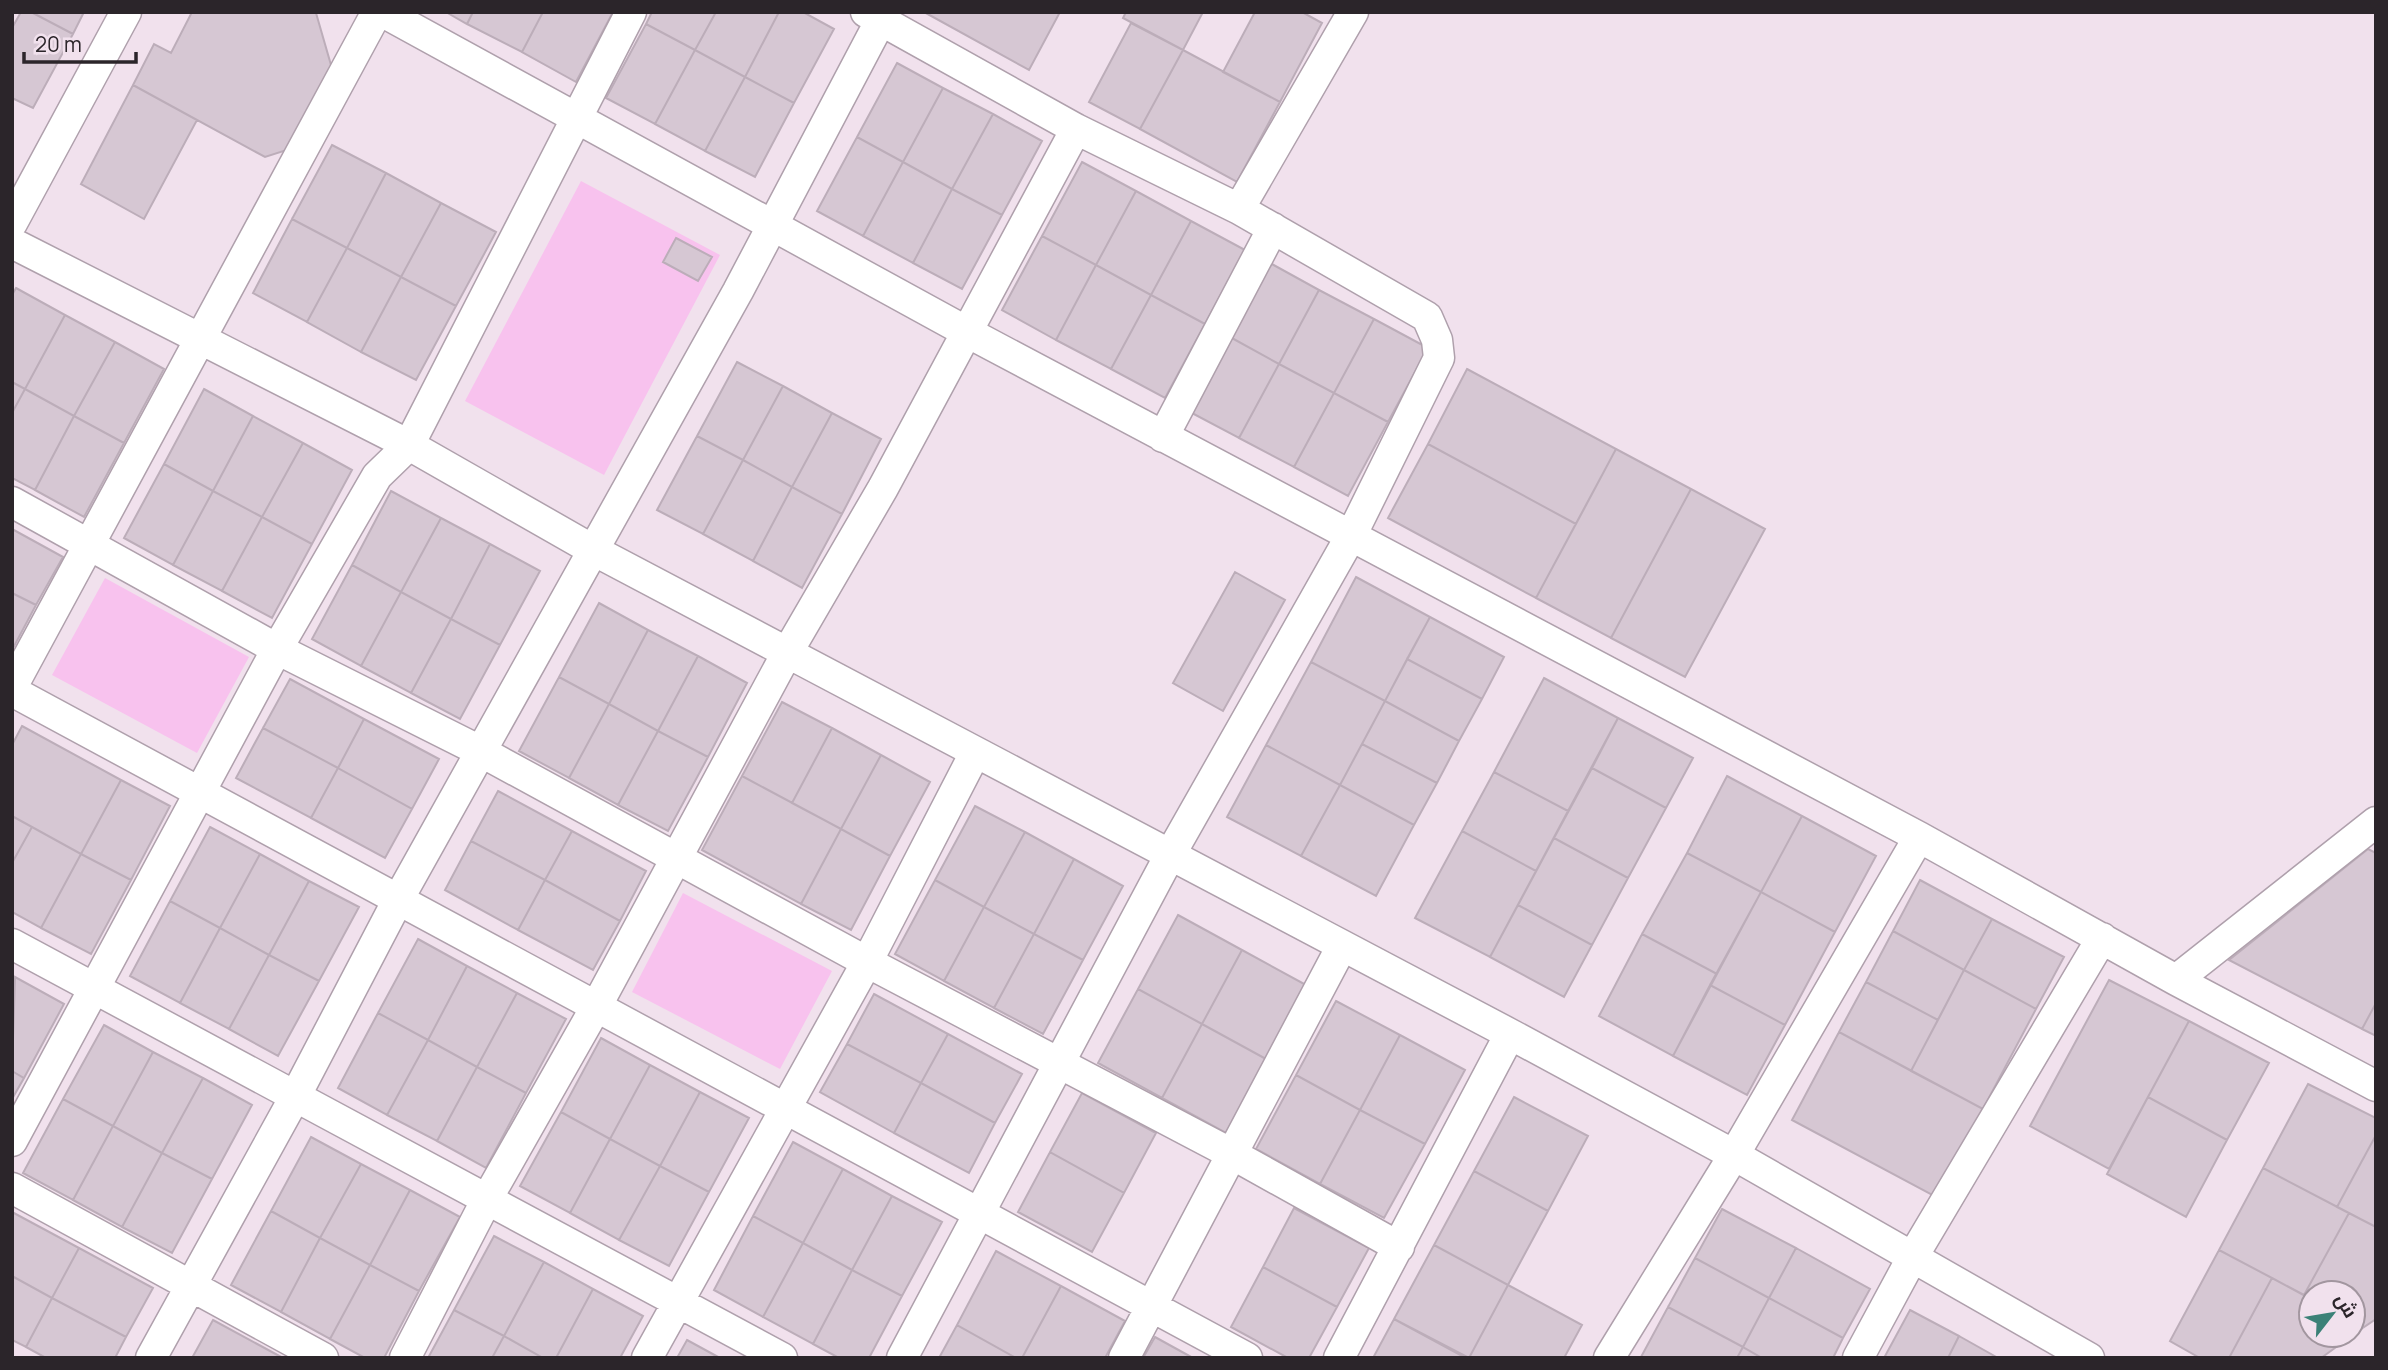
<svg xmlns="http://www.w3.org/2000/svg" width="2388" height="1370" font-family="Manrope,Cairo,sans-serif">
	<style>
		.green { fill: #f8c2ee }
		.building { fill: #d6c7d3; stroke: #bcadb9; stroke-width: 2 }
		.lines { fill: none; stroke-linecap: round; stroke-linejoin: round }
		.street-casing { stroke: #afa0ac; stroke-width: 33 }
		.street { stroke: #fff; stroke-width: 30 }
	</style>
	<rect width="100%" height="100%" fill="#f1e1ed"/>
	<path class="green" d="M581,181L720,255L604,475L465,401Z
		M105,578L249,657L197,753L52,675Z
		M683,893L832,971L780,1069L632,992Z"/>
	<path class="building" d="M21,12H31L73,34L33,108L12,98V28Z
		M31,12H84L73,34Z
		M192,12L316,13L333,72L290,149L265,157L133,85L154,44L171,53Z
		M446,12H473L467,24Z
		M473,12H543L522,52L467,24Z
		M543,12H613L576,82L522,52Z
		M652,12H716L695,50L646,24Z
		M716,12H779L745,77L695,50Z
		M779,12H803L834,29L794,103L745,77Z
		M924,12H1060L1029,70Z
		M1126,12H1203L1183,50L1123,18Z
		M1255,12H1302L1322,23L1280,102L1223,72Z
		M1131,23L1183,50L1140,129L1089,102Z
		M646,24L695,50L655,124L606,98Z
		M695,50L745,77L705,151L655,124Z
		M1183,50L1280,102L1237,182L1140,129Z
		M897,63L943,88L903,162L857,137Z
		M745,77L794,103L755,177L705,151Z
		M133,85L197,120L144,219L81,184Z
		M943,88L993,114L952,189L903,162Z
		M993,114L1042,141L1002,215L952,189Z
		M857,137L903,162L863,236L817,211Z
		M332,145L386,173L347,248L292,219Z
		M903,162L952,189L913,263L863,236Z
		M1082,162L1136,191L1096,265L1042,236Z
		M386,173L441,203L401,277L347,248Z
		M952,189L1002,215L962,289L913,263Z
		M1136,191L1191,221L1151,295L1096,265Z
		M441,203L496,232L456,306L401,277Z
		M292,219L347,248L307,322L253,293Z
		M1191,221L1245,250L1205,324L1151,295Z
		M1042,236L1096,265L1056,340L1002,310Z
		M676,238L712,257L698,281L663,262Z
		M347,248L401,277L361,352L307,322Z
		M1270,263L1319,290L1279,364L1230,337Z
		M1096,265L1151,295L1111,369L1056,340Z
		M401,277L456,306L416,380L361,352Z
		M16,288L65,315L25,389L12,382V295Z
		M1319,290L1374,319L1334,393L1279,364Z
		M1151,295L1205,324L1165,398L1111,369Z
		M65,315L115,342L74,416L25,389Z
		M1374,319L1428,348L1388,422L1334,393Z
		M1230,337L1279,364L1239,438L1190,412Z
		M115,342L164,369L124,443L74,416Z
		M737,362L783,386L743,460L697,436Z
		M1279,364L1334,393L1294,467L1239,438Z
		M1467,369L1616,449L1576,524L1428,444Z
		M12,382L25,389L12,413Z
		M783,386L832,413L792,487L743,460Z
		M25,389L74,416L35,490L12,478V413Z
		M204,389L253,416L213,491L164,464Z
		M1334,393L1388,422L1348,496L1294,467Z
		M832,413L881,439L842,514L792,487Z
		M74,416L124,443L84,517L35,490Z
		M253,416L303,443L262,517L213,491Z
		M697,436L743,460L703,534L657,510Z
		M303,443L352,470L312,544L262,517Z
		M1428,444L1576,524L1536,598L1388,518Z
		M1616,449L1691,489L1611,638L1536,598Z
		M743,460L792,487L753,561L703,534Z
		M164,464L213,491L173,565L124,538Z
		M792,487L842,514L802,588L753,561Z
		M1691,489L1765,529L1685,677L1611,638Z
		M213,491L262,517L222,591L173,565Z
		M391,491L441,518L401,592L352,565Z
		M262,517L312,544L272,618L222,591Z
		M441,518L490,544L451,619L401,592Z
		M12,529L63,557L36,605L12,593Z
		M490,544L540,571L500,645L451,619Z
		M352,565L401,592L361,666L312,639Z
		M1235,572L1285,600L1223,711L1173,683Z
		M1356,577L1430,617L1385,701L1311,662Z
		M401,592L451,619L411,693L361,666Z
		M12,593L36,605L12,650Z
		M599,603L648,630L609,704L559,677Z
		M1430,617L1504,657L1482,699L1407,659Z
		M451,619L500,645L460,719L411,693Z
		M648,630L698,656L658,731L609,704Z
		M698,656L747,683L708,757L658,731Z
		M1407,659L1482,699L1459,741L1385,701Z
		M1311,662L1385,701L1340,785L1266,745Z
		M559,677L609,704L569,778L519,751Z
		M1544,678L1618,718L1568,811L1494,772Z
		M290,679L364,719L338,768L263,728Z
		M1385,701L1459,741L1437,783L1362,744Z
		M782,702L832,728L792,803L742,776Z
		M609,704L658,731L618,805L569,778Z
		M1618,718L1693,758L1666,808L1592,768Z
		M364,719L439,759L412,809L338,768Z
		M22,726L121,780L81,854L12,816V745Z
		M263,728L338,768L311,818L236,778Z
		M832,728L881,755L841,829L792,803Z
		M658,731L708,757L668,831L618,805Z
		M1362,744L1437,783L1414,825L1340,785Z
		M1266,745L1340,785L1301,856L1227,817Z
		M881,755L930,782L890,856L841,829Z
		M338,768L412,809L385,858L311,818Z
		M1592,768L1666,808L1628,878L1554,838Z
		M1494,772L1568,811L1536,871L1462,831Z
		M742,776L841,829L801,904L702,850Z
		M1727,776L1802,816L1761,892L1687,853Z
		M121,780L170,806L131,880L81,854Z
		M1340,785L1414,825L1376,896L1301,856Z
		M498,791L572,831L545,880L471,841Z
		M975,806L1025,832L984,907L935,880Z
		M12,816L32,827L12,863Z
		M1802,816L1876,856L1835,932L1761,892Z
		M32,827L81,854L41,928L12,912V863Z
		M210,827L260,854L220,928L170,901Z
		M841,829L890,856L851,930L801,904Z
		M572,831L646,871L620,921L545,880Z
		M1462,831L1536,871L1490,957L1415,918Z
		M1025,832L1074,859L1034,934L984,907Z
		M1554,838L1628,878L1592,945L1518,905Z
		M471,841L545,880L518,930L445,890Z
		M2368,849L2376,853V1003L2362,1029L2229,960Z
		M1687,853L1761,892L1717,974L1642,934Z
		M81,854L131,880L91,954L41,928Z
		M260,854L309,881L269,955L220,928Z
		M1074,859L1123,886L1083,960L1034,934Z
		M545,880L620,921L593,970L518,930Z
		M935,880L984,907L944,981L895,954Z
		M1920,880L1992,919L1964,970L1893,931Z
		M309,881L359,907L319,981L269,955Z
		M1761,892L1835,932L1785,1025L1710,985Z
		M170,901L220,928L180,1003L130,976Z
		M1518,905L1592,945L1564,997L1490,957Z
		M984,907L1034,934L994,1008L944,981Z
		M1178,915L1242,950L1202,1024L1138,989Z
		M1992,919L2064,957L2036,1009L1964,970Z
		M220,928L269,955L229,1029L180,1003Z
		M1893,931L1964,970L1938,1020L1866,982Z
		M1034,934L1083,960L1043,1034L994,1008Z
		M1642,934L1717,974L1673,1056L1599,1016Z
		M418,939L467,966L428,1040L378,1013Z
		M1242,950L1306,985L1266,1059L1202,1024Z
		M269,955L319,981L278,1056L229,1029Z
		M467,966L517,993L477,1067L428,1040Z
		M1964,970L2036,1009L1983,1109L1911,1071Z
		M15,977L64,1004L24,1078L12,1071Z
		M2109,980L2189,1021L2109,1169L2030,1126Z
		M1866,982L1938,1020L1911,1071L1839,1032Z
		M1710,985L1785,1025L1747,1095L1673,1056Z
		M1138,989L1202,1024L1162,1098L1098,1063Z
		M517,993L566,1019L526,1093L477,1067Z
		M874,994L948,1034L921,1083L847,1044Z
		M1336,1001L1400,1035L1360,1110L1296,1075Z
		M2376,1003V1036L2362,1029Z
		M378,1013L428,1040L387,1115L338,1088Z
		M2189,1021L2269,1063L2227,1140L2148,1097Z
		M1202,1024L1266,1059L1226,1133L1162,1098Z
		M104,1025L153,1052L113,1126L63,1099Z
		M1839,1032L1983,1109L1936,1197L1792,1120Z
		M948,1034L1022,1074L995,1123L921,1083Z
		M1400,1035L1465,1070L1425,1144L1360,1110Z
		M601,1038L650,1065L610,1139L561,1112Z
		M428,1040L477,1067L437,1141L387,1115Z
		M847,1044L921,1083L894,1133L820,1092Z
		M153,1052L203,1078L162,1153L113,1126Z
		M650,1065L700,1092L660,1166L610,1139Z
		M477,1067L526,1093L486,1168L437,1141Z
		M12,1071L24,1078L12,1099Z
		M1296,1075L1360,1110L1320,1184L1256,1149Z
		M203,1078L252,1105L212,1179L162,1153Z
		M921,1083L995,1123L969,1173L894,1133Z
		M2308,1084L2376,1118V1135L2337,1207L2263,1168Z
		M700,1092L749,1118L709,1192L660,1166Z
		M1082,1093L1156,1133L1124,1193L1050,1152Z
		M1514,1097L1588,1136L1548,1211L1474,1171Z
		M2148,1097L2227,1140L2186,1217L2107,1174Z
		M63,1099L113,1126L73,1200L23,1173Z
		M1360,1110L1425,1144L1384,1218L1320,1184Z
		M561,1112L610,1139L570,1213L520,1186Z
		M113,1126L162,1153L122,1227L73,1200Z
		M2376,1135V1227L2337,1207Z
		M311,1137L361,1164L320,1238L271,1211Z
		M610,1139L660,1166L619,1240L570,1213Z
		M793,1142L843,1169L803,1243L753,1216Z
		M1050,1152L1124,1193L1092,1252L1018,1212Z
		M162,1153L212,1179L172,1253L122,1227Z
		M361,1164L410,1190L370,1265L320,1238Z
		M660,1166L709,1192L669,1266L619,1240Z
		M2263,1168L2349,1213L2304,1295L2219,1250Z
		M843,1169L892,1196L852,1270L803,1243Z
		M1474,1171L1548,1211L1508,1285L1434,1245Z
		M410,1190L460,1217L419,1291L370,1265Z
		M892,1196L942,1222L902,1296L852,1270Z
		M1294,1208L1369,1248L1337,1307L1263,1267Z
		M1722,1209L1796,1248L1769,1298L1695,1258Z
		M271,1211L320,1238L281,1312L231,1285Z
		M12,1212L79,1248L52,1298L12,1276Z
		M2349,1213L2376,1227V1319L2364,1327L2353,1322V1293H2311V1299L2304,1295Z
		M753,1216L803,1243L763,1317L714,1290Z
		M494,1236L544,1262L504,1336L454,1310Z
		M320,1238L370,1265L330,1339L281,1312Z
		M803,1243L852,1270L813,1344L763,1317Z
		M1434,1245L1508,1285L1469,1358L1394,1319Z
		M79,1248L153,1288L126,1337L52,1298Z
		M1796,1248L1870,1289L1843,1338L1769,1298Z
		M2219,1250L2272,1278L2229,1358H2200L2170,1341Z
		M996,1251L1061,1286L1022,1358H1016L957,1325Z
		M1695,1258L1769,1298L1743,1347L1668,1307Z
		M544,1262L593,1289L556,1358H543L504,1336Z
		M370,1265L419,1291L384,1358H365L330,1339Z
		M1263,1267L1337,1307L1309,1358H1288L1231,1327Z
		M852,1270L902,1296L869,1358H839L813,1344Z
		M12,1276L52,1298L26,1347L12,1340Z
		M2272,1278L2311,1299V1335H2353V1322L2364,1327L2321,1358H2229Z
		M1508,1285L1582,1325L1564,1358H1469Z
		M1061,1286L1125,1321L1105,1358H1022Z
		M593,1289L643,1316L620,1358H556Z
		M52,1298L126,1337L115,1358H46L26,1347Z
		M1769,1298L1843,1338L1833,1358H1762L1743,1347Z
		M1668,1307L1743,1347L1737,1358L1641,1357Z
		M454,1310L504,1336L492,1358H428Z
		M1910,1310L1959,1336L1948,1358H1884Z
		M1394,1319L1466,1358H1373Z
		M213,1320L283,1358H192Z
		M957,1325L1016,1358H939Z
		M504,1336L543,1358H492Z
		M1959,1336L1998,1358H1948Z
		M1155,1337L1193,1358H1143Z
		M687,1340L720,1358H677Z
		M1743,1347L1762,1358H1737Z"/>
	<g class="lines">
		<defs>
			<path id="street" d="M383,12L967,332L1919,837L2176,980L2376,1086
				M866,12L1076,129L1239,209L1427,317L1437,340L1439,358L1352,534L1170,855L902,1358
				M1239,209L1353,12
				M12,223L126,12
				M12,243L409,445L593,550L1510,1034L1734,1155L2089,1358
				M1163,437L1273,228
				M12,502L277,649L480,751L867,962L1232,1154L1399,1247
				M12,687L377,12
				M12,691L1247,1358
				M12,944L782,1358
				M2176,980L2376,822
				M12,1141L277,649L377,476L409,445L631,12
				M12,1188L323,1358
				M151,1358L296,1095L399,898L738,291L885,12
				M405,1358L487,1199L596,1007L787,653L883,488L1076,129
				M647,1358L867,962L975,753
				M1124,1358L1342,946
				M1339,1358L1510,1034
				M1609,1358L1734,1155L1919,837
				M1858,1358L1912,1258L2102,938"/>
		</defs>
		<use href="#street" class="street-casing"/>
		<use href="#street" class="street"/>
	</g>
	<rect width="2388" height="1370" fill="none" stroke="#2b252a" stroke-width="28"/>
	<g transform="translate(2332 1314) rotate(59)"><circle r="33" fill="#f1e1ed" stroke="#a2969f" stroke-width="2"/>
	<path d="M0-5L12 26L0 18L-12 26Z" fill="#3b8177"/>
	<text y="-10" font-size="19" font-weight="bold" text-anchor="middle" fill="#2b252a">ش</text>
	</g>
	<path d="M24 52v10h112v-10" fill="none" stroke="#2b252a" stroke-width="3.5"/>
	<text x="35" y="52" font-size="21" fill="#2b252a" stroke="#f1e1ed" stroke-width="5" paint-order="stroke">20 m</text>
</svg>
